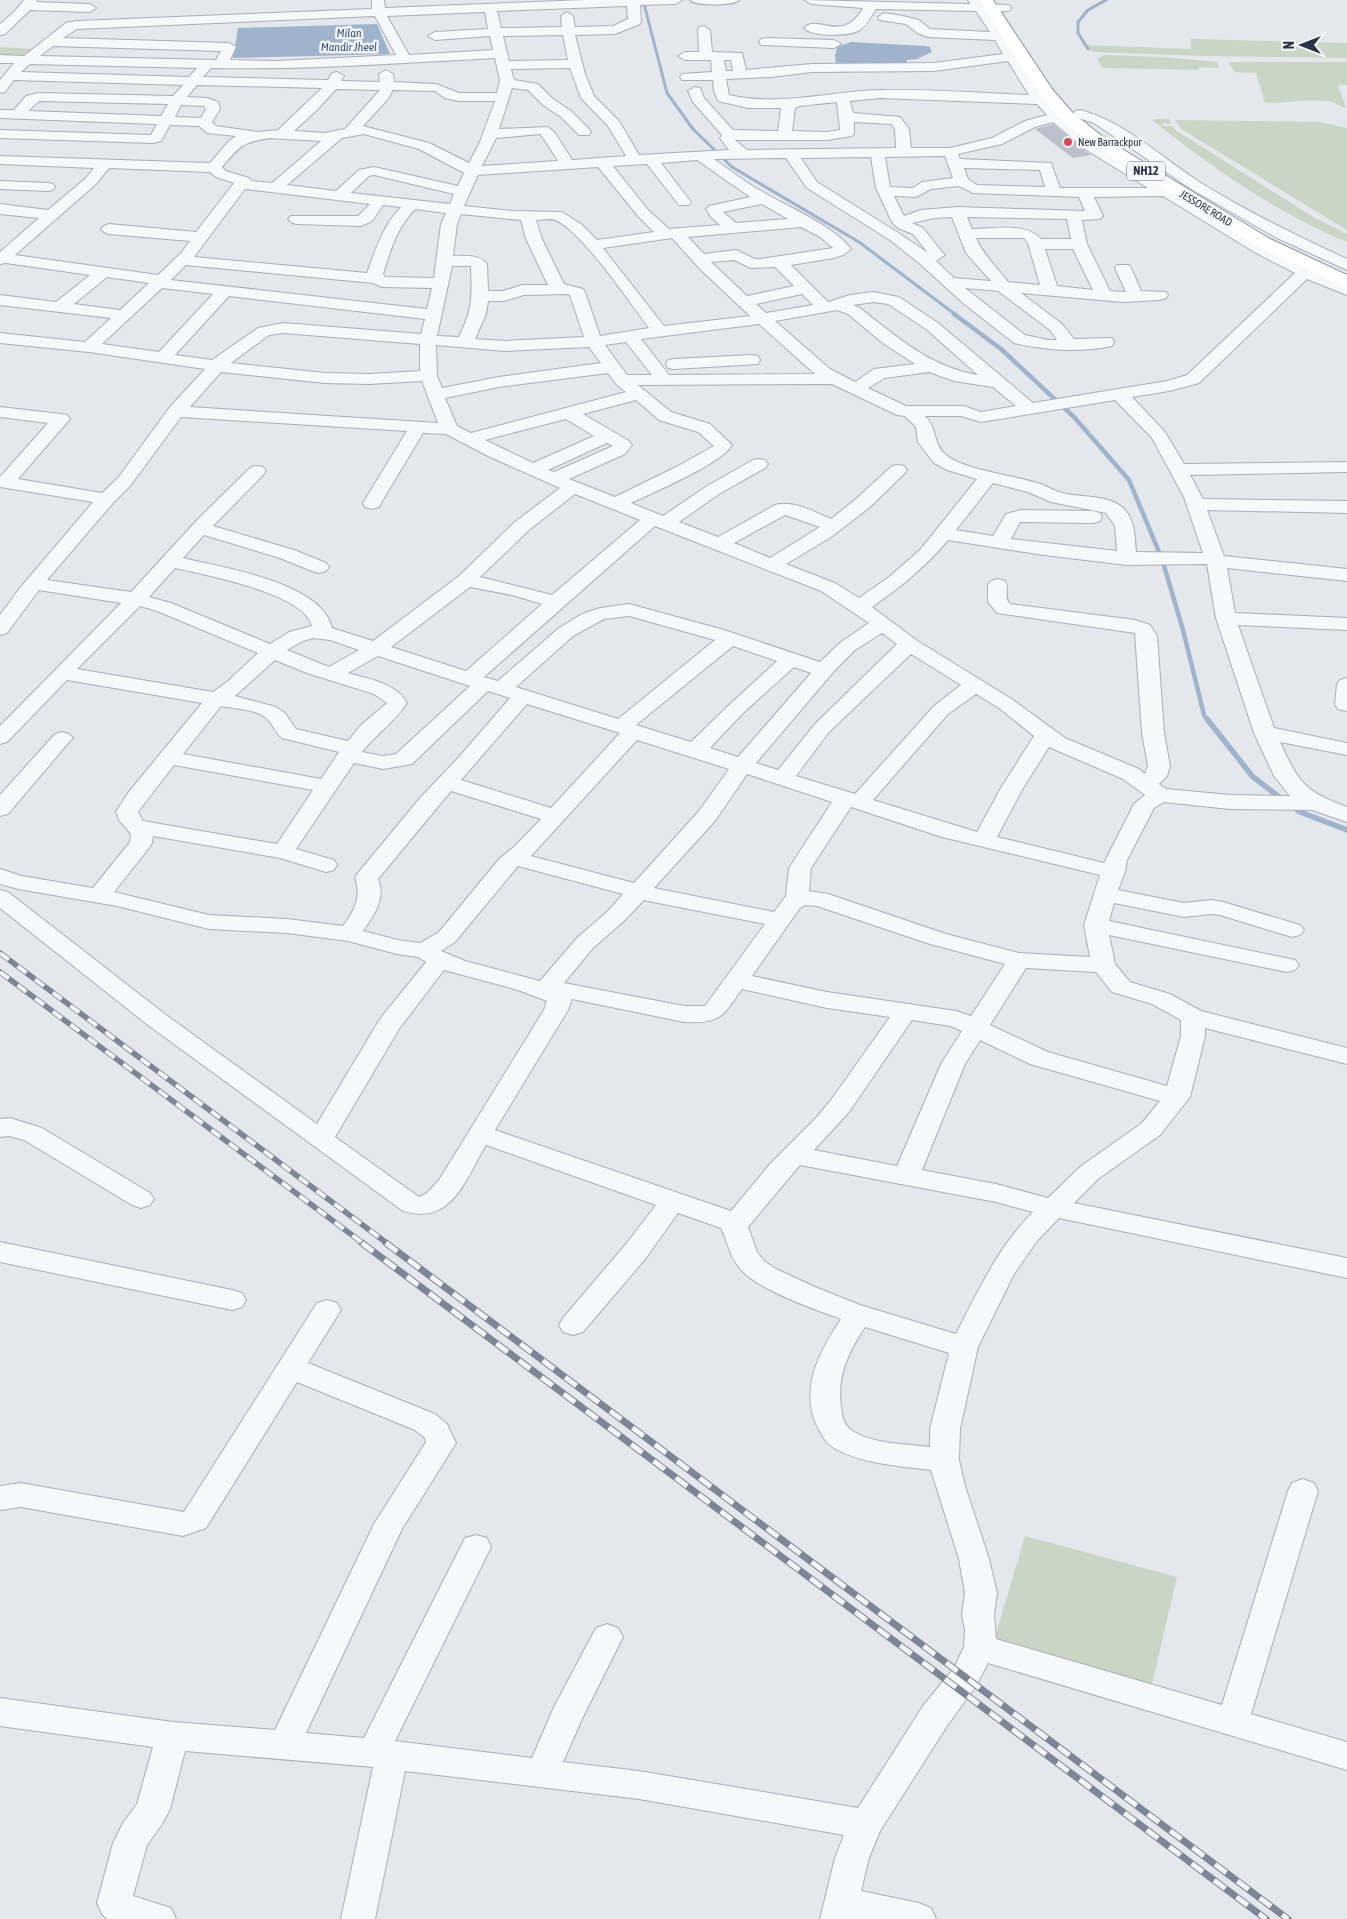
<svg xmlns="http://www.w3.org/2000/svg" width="1347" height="1919" font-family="'Asap Condensed',sans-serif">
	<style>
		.green { fill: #c9d6c5 }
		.water { fill: #9fb4cc }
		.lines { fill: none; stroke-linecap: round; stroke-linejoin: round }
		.stream-far2 { stroke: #9fb4cc; stroke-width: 3 }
		.stream-far1 { stroke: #9fb4cc; stroke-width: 4.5 }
		.stream { stroke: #9fb4cc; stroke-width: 5.5 }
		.building { fill: #bbc0ca }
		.minor-casing { stroke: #a9aeb7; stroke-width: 2 }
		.highway-casing { stroke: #8b94a3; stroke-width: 2 }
		.minor { fill: #f7f8fa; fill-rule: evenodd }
		.highway { fill: #fff; fill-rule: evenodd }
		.rail-far1-casing { stroke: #7d8696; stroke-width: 5.5 }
		.rail-casing { stroke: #7d8696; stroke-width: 7 }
		.rail-far1 { stroke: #f4f6f9; stroke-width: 4; stroke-dasharray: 11; stroke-linecap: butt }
		.rail { stroke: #f4f6f9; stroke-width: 5; stroke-dasharray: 14; stroke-linecap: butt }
		.poi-dot { fill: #d1495b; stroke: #f4f6f9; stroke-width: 2 }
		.labels { text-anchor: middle; stroke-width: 5; stroke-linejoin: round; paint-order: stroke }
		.far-poi-label { font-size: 11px; fill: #2b3445; stroke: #f4f6f9; text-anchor: start }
		.far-street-label { font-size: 11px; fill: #2b3445; stroke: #f4f6f9 }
		.far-water-label { font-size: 12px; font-style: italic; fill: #34527a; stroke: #f4f6f9 }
		.shield { fill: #f4f6f9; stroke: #676e7b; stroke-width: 1 }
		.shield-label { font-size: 12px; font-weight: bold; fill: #2b3445 }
	</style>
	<rect width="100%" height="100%" fill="#e4e7ec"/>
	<path class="green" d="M1191,39L1347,43V58L1205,56L1093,52L1084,45L1191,49Z
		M0,47L34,49L23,58L0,57Z
		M1104,55L1163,57L1217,62L1219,68L1198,67L1199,70L1103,68L1097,59Z
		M1228,62H1347V85H1338L1346,108C1340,107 1335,102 1328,101C1307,99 1287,103 1265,103L1256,73L1235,72Z
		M1156,119H1169L1171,124L1162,123L1164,126H1173L1175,130L1315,218L1347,234V242C1280,215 1208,165 1152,120Z
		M1175,120L1320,122L1347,128V230L1181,129Z
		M1025,1536L1177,1577L1152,1684L994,1640Z"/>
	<path class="water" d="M377,24L390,54L233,58L238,28Z
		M851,42L925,46L930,47L932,52L917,59L907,60L906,64L836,63L835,56L837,47Z"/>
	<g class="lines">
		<path class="stream-far2" d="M643,0L667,93L693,129L732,167L859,242L956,315
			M1088,49L1078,33V22L1088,10L1106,0"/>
		<path class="stream-far1" d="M954,314L1001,349L1074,417L1129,480L1162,559L1183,630L1204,715L1208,721"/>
		<path class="stream" d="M1207,719L1253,777L1283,800
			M1291,805L1300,812L1347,830"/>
	</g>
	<path class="building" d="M1053,124L1084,150L1091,155L1073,158L1035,129Z"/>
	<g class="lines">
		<defs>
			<path id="minor" d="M24,0H37L36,2L90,4L96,8L90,12L30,10L5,34L0,35V24L15,11Z
				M372,0H384L385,8L585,0H682L676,4L640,5L641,21L640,24L615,34L575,35L585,74L594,96L619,121L639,155L729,150L720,138L722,135L693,102L688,91L695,87L700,88L704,98L733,130L778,131L781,108H748L718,101L714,91L713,80H682L680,77L682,74L712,72L711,60H685L678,56L685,52H699L698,30L699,27L704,26L710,30L712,52L742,53L746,70L812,64L934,63L1003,54L995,40L928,37L919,34L906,24L879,20L878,17L884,13L903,16L919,20L930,29L990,32L976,11L876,9C871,17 866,27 858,31C848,36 811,37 804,28C817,13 842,45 863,8L811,4L805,0L970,4L968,0H980L983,4L1009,5L1011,8L1009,11L988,12L1015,52L1023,51L1030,55L1028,58L1020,59L1045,96L1056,97L1058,100L1052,104L1095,143L1266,247L1302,264L1309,260L1315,262L1317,265L1314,270L1347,284V295L1307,279L1199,383L1169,391L1132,397L1165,432L1184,464L1347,462V472L1190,475L1203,499L1347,501V513L1207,510L1224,556L1347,569V581L1227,568L1235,613L1347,618V630L1238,625L1274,728L1347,743V755L1280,742C1299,783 1304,791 1347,807V822L1312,810L1230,809L1164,802L1154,808L1127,860L1125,872L1118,890L1184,903L1211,900L1223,902L1300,925L1304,930L1300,935L1292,937L1220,915L1211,914L1184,917L1114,903L1109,921L1295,960L1299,965L1295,970L1287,972L1109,935L1115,964L1130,982L1170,994L1201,1011L1347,1048V1064L1205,1028V1036L1190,1097L1160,1135L1098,1179L1074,1203L1347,1258V1278L1059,1218L1037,1241L1014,1274L978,1347L960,1429L959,1460L965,1486L989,1559L997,1593L994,1615L996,1639L1222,1705L1288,1491L1292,1483L1303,1479L1314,1483L1318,1491L1251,1714L1347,1742V1770L988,1663L976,1686L947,1726L880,1831L869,1858L861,1891L919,1903L931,1908L936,1919H820L835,1858L844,1835L639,1799L405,1771L375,1919H341L373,1767L185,1751L170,1809L162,1824L147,1845L133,1896L171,1908L176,1919H107L102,1914L97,1903L113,1843L123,1823L137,1804L153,1747L0,1726V1698L173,1722L275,1730L374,1524L426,1442L425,1438L415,1430L297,1382L206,1528L183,1536L21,1507L0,1510V1486L21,1483L184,1512L317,1303L327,1300L337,1303L341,1310L308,1363L435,1414L447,1424L456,1443L402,1529L306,1733L364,1738L465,1538L476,1535L487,1538L491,1547L395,1741L532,1758L554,1707L596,1628L607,1624L618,1628L623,1637L582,1719L563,1762L639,1771L858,1808L923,1706L954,1668L964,1647L965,1630L962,1615L965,1593L959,1559L931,1470C900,1466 862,1464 834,1448C827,1444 823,1437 819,1430C798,1391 819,1352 841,1319C814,1309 754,1289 738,1266C729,1254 727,1240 721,1228L678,1213L646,1258L583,1332L573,1335L563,1332L559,1325L563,1318L626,1244L656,1205L486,1145C465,1180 452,1226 403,1211L148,1025L0,908V890L8,892L166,1015L317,1124L380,1019L426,962L418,957L397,954L348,941L287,933L209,929L117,906L18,889L0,884V869L22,876L93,888L130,842L131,834L119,820L116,812L128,793L202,703L67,680L7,742L0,744V726L121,603L39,590L7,633L0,635V615L20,588L93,502L0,487V477L48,423L0,417V407L61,414L67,415L70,419L18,479L102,493L118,478L170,407L205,369L89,352L0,343V333L85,342L111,318L0,305V295L56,302L90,275L6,263L0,264V252L39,218L0,214V204L48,210L86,178L94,168L0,164V156L210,163L229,141L236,136L207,133L199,126L170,125L161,141L153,143L0,138V130L151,135L157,124L0,118V110H14L26,96L38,93L173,96L183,85L14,80L5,92L0,93V80L14,63H0V55L24,56L66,23L77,21L372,9ZM627,6L628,19L613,26L575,27L573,16L567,12L561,16L562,27L501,28L497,11ZM485,12L488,29L435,32L428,36L435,40L490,36L493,50L409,55L387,16ZM375,16L396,55L277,61L230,60L236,47L229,43L63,38L77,29ZM563,35L568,60L509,61L503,36ZM53,46L221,51L216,60L40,56ZM495,58L500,80L497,93H459L436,84L394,82L393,74L386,70L379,74L380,82L341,81L344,76L337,72L332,73L328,80L203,77L211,68C305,70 401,63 495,58ZM724,60H731L733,71H726ZM1008,61L1029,95C980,93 930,89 881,90C830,91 779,107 729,95L726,79L771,77L812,72L934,71ZM30,64L197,68L189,77L21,72ZM570,68L581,98L608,126L626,156L572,160L555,133L548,127L499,129L512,88L528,90L543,105L561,117L579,135H589L591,132L589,129L571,111L553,99L538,84L514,80L511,69ZM197,85L322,88L278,130L257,132L216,126L212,122L220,109L218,102L207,98L187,97ZM336,89L380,90L345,129L324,133L294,131L317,110ZM393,90L435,91L445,98L459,101H495L480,142L469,163L429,143L363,126L388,99ZM880,98L1037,104L1047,115L1025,121L992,138L950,148H911L909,129L900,117L853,113L850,101ZM39,101L168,104L161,116L28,111ZM837,102L840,130L827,132L792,131L795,108L799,106ZM181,105L204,106L206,109L201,118L175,117ZM854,122L891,124L895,129L896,148L747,150L735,140H827L852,136L854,133ZM1053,122L1085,149L1148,188H1060L1051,163L960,159L958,154L1002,144L1035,127ZM364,134L419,149L464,173L458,186L374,167L359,170L336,191L287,185L342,138ZM540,134L544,139L558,161L482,166L496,138ZM269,138L321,141L272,183L251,181L249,178L226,171L222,167C240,146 241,143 269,138ZM945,156L953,178L922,182L913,188L890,187L885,157ZM871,157L876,188L892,222L898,228L913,234L928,253L900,234L817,182L801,158ZM786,158L807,188L890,240L919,263L963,303L1014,343C1044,350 1081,353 1112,346L1114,342L1112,338L1074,339L1062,324L1021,293L1123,302L1160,300L1166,298L1168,295L1166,292L1141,291L1131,268L1129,265H1117L1115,268L1126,292L1110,291L1087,244L1082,220L1100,219L1103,216L1094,197L1163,196L1256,253L1295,273L1187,375L1167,381L1033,403L938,323L899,297L873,292L850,295L828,302L791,265L834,258L843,255L851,249C836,227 786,206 763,192C746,183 730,170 714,159ZM697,160L750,197L709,206L706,209L711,217L720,225L669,229L648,210L613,166L647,164L679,205H689L691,202L661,163ZM598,167L638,216L654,232L597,240L581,224L562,212L512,211L464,206L478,175ZM109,168L210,172L216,177L234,183L196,232L109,224L104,226L101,229L104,232L109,234L190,241L181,253L158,275L15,255L96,184ZM964,168L1040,170L1045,187L977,185L968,179ZM374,175L454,194L450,204L351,193L369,176ZM959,186L973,193L1079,197L1085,211L957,207L921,210L904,216L894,196L916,197L931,189ZM245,189L370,204L358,216H291L288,219L291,222L296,224L361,226L372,221L383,205L401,207C382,227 376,249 367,273L194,257ZM762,204L788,219L736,223L723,212ZM415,209L446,213L441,224L434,278L385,277L383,274C392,247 395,231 415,209ZM461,214L521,220L526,239L548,285H522L503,291H488L487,264C479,254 464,256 453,256L457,224ZM952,217L966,253L991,281L954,278L936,261L945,255L942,252L923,228L912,223L934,218ZM967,217L1067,219L1071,239H1041C1025,222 994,229 972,229ZM536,220C542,220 550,218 555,220C582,231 630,303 649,328L600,336L585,292L583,289L564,284L542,239ZM801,227L820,237L833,248L761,259H755L736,250L704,254L688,237ZM672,238L700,269L750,316L664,326L603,248ZM976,238H1024L1028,243L1040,285L1008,282C997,267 983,255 976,238ZM1045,249H1073L1093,290L1057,286ZM734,260L751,268L775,267L794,286L747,296L711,262ZM186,265L373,283L382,287L432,288L427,309L171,280ZM452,266H471C472,298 473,308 459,337L437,336ZM107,277L149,283L120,310L74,304ZM162,288L213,294L159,352L102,344ZM965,288L998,291L1050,330L1057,340H1048L1025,335ZM567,294L570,295L584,337L505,341L475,339L486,314L488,301H504L524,295ZM802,294L813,305L766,313L756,304ZM229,296L425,319L421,334L283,323L258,328L212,360L175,355ZM873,302L888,304L926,329L978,375C930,367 897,337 860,308L853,305ZM837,310L848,314L884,344L915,364L874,369L855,382L830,369L775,321ZM759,324L815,374L669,375L641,339ZM283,333L420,344V371L370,374L325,373L231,363L269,335ZM626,342L652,375H627L605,345ZM436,345L505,351L589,347L601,363L499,377L442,388L437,376ZM221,372L325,383L370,384L422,381L438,423L190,407ZM929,372L954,381L993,387L1016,406L981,412L964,406H906L868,388L885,378ZM608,373L616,384L626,392L471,433L457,426L445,398L499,387ZM832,384L897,415L905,416L916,427L918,442L934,463L947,470L977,479L920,550L889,577L859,598L835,583L786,564L831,537L870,507L904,474L907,470L904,466L898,465L892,466L856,499L831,519C814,512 794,500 775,505L718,537L679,522L719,494L765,468L768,464L765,460L759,459L753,460L707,486L663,516L631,503C652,493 723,463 732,445L710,424L671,412L638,385ZM636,400L659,420L698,432L714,446L678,466L615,497L569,479L625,454L632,445L629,441L583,414ZM1115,400L1152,438L1184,497L1203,553L1136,552C1135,538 1135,520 1124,509C1110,494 1081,498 1062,493C1055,491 1048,487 1041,484C1017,476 964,470 946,455C932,443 938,429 925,416H961L981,422ZM181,417L407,431L363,503L365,507L372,509L379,507L381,503L423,433L446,434L490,457L560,488L515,522L459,576L373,641L332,628C322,582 223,568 183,558L204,535L280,558L312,571L319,573L326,571L329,567L326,563L294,550L213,526L263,475L266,471L263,467L257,466L251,467L199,518L131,592L47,580L113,503L130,486ZM566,419L594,436L533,463L485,440ZM607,443L613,446L554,472L548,470ZM993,483L1028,492L1051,502L1106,513L1115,526L1117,551L1011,539L1020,522L1093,523L1100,521L1102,517L1100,513L1093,511L1021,510L1006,514L993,536L956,530ZM575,494L640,520L552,595L480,577L529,530ZM785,515L820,527L770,558L734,543ZM655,526L821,591L869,623L841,642L820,662L724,630L629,604L600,608L582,614L559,628L498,681L484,677ZM948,540L1044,555L1127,565L1207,564L1216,618L1254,733L1274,776L1290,796L1230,795L1166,789L1159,784L1167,776L1170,766L1164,733L1157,636L1150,625L1135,620L1010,604C1003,597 1010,588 1005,581L998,579L991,581L988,585V602L997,613L1135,633L1142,733L1148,766L1145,774L1139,769L1065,738L1013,700L916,640L872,607C900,587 926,567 948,540ZM175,568C205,575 304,593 312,626L289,632L270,644L171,603L149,597ZM470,587L512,595L542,604L466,671L391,647ZM140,606L157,611L258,653L227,682L213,692L77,669ZM629,616L715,640L618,719L516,687L573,636L604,619ZM882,633L897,644L815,724L778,770L756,763L835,670L855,650ZM313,638L330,640L359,650L329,667L287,650L303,641ZM733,646L777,661L728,706L691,742L636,725ZM911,654L961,685L934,706L855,794L796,776L829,732ZM378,656L470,686L396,754L383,756L362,752C376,734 395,722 407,703C397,683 368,679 348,673ZM275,660L307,673L374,694L387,703L360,726L348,741L296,729L285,713L276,707L235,696ZM794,667L811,673L738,757L710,748L742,714ZM488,691L510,698L459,757L420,798L358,873L355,878C362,897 354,911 343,926L287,919L209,915L114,892L149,848L152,843L153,836L280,858L326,872L334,870L337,865L334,860L296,849L354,763L383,769L412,764ZM976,694L999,708L1034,736L1001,788L977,832L873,800L948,714ZM527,704L620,733L551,808L461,780ZM221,706C235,709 261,709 270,722C274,727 276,734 282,738L339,752L321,779L183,754ZM637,740L729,769L699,811L634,883L531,856ZM1049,747L1123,779L1145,795L1134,804L1104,863L997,837L1023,788ZM174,765L313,790L277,844L143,821L138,812ZM747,774L832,802L789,868L786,896L774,912L654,888L715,821ZM451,791L541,819L514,847L500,858L439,932L420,943L398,940L363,931C375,914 386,898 378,879ZM851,807L942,837L1100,875L1084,925L1090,957L1019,953L946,934L828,894L809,891L811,868ZM518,866L623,894L609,910L577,938L540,981L465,961L441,951L455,942ZM644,900L653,902L765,924L705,1006H684L564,983L593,948L625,920ZM805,905L817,906L930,944L1005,964L971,1016L956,1011L827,992L752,976L800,908ZM1026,968L1096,972L1112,992L1152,1004L1181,1020V1036L1167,1086L1048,1052L990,1025ZM444,970L518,990L547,1001L544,1010L439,1180L427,1193L419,1197L335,1137L399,1029ZM742,989L827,1008L890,1017L831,1100L816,1118L770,1164L731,1211L495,1130L568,1010L572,999L684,1022C721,1024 723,1016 742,989ZM912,1020L950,1026L962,1031L941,1064L897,1166L814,1150L849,1112ZM980,1040L1030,1064L1160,1101L1142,1123L1080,1167L1048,1198L996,1184L922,1170L965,1064ZM800,1165L996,1202L1033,1212C998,1247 978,1291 956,1334L860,1305L815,1287L776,1269L764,1261L757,1252L748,1227ZM865,1327L949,1353L930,1429V1447C906,1444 875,1444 854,1432C844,1426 842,1417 841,1406C837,1375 848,1353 865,1327Z
				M690,0H739C734,6 695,6 690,0Z
				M766,38L834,40L841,44L834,48L761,45L759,42L761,39Z
				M1080,110C1122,120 1164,159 1201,183C1248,212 1297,236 1347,259V270L1277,238L1191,189L1094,123L1075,117L1073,114L1075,111Z
				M0,181L48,183L53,184L55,187L53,190L48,191L0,189Z
				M752,355L758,356L760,360L758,364L674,369L668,368L666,364L668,360L674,359Z
				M1347,678V711L1338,709L1335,705L1337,684L1340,680Z
				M62,732L69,734L73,738L69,742L8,814L0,816V795L55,734Z
				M10,1118L42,1128L150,1193L154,1199L150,1205L141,1208L132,1205L24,1140L9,1136L0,1137V1119Z
				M0,1242L232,1290L242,1293L246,1300L242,1307L232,1310L0,1262Z"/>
			<path id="highway" d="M979,0H993L1052,89L1072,112L1104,138L1270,239L1347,275V288L1258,247L1092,144L1060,118L1040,95Z"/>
		</defs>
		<use href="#minor" class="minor-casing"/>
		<use href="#highway" class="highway-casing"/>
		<use href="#minor" class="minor"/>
		<use href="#highway" class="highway"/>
		<defs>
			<path id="rail-far1" d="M0,953L388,1244
				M0,972L364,1244"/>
			<path id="rail" d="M362,1243L1266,1919
				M386,1243L1288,1919"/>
		</defs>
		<use href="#rail-far1" class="rail-far1-casing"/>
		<use href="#rail" class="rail-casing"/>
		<use href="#rail-far1" class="rail-far1"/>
		<use href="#rail" class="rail"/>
	</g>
	<circle class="poi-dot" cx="1068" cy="142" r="5"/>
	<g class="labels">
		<g class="far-poi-label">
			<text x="1078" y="146">New Barrackpur</text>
		</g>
		<g class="far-street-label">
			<text transform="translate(1206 208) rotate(31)" y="4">JESSORE ROAD</text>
		</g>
		<g class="far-water-label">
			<text x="349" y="37">Milan<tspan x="349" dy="14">Mandir Jheel</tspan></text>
		</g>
		<rect class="shield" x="1127" y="161.5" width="38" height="19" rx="4"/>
		<g class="shield-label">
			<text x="1146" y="175">NH12</text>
		</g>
	</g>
	<g transform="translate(1302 45) rotate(270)" stroke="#f4f6f9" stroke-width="4" paint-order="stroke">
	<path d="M0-4L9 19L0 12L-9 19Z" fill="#2b3445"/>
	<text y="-8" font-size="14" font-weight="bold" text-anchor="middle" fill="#2b3445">N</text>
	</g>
</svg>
